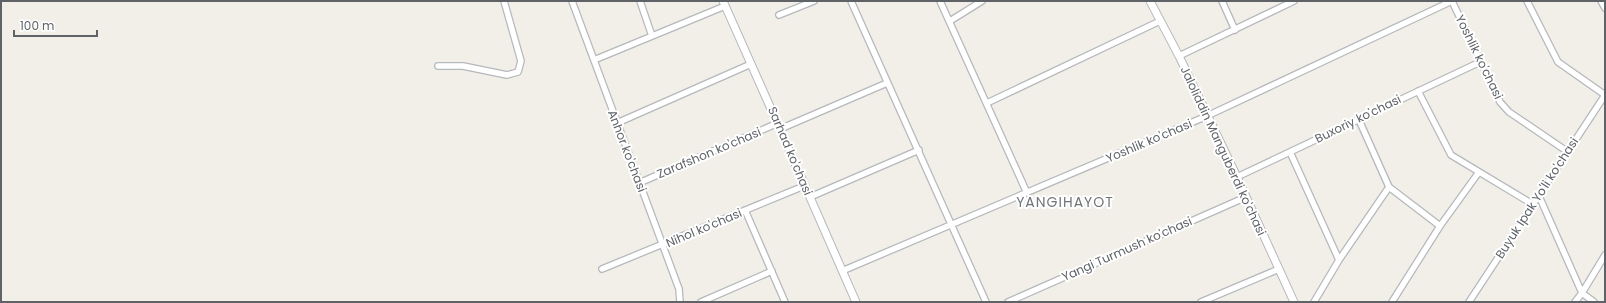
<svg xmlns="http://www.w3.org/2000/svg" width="1606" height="303" font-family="Poppins,sans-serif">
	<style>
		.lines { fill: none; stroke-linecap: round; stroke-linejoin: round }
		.minor-casing { stroke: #b5b8bc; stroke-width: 8 }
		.tertiary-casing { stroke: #b5b8bc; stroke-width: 9 }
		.minor { stroke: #fff; stroke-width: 5.5 }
		.tertiary { stroke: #fff; stroke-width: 7 }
		.labels { text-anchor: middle; stroke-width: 4; stroke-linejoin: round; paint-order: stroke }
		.street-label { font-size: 12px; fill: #5f6368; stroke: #fff }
		.quarter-label { font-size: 14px; letter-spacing: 1px; fill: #70757a; stroke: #fff }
	</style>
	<rect width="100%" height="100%" fill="#f1efe8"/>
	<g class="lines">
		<defs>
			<path id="minor" d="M572,1L679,289L680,302
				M640,1L652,36
				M851,1L986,302
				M940,1L1027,193
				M1222,1L1235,30
				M1452,1L1500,102L1509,112L1568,152
				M1527,1L1558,62L1605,95
				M1601,1L1605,8
				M779,15L814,1
				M950,21L982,1
				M1179,56L1294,1
				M594,60L725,6
				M438,66H463L507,75L518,72L521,61L504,1
				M1418,91L1451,155L1534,205
				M987,103L1160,21
				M617,123L751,64
				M780,129L887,83
				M1290,152L1339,260
				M1237,177L1480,62
				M639,183L778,123
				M1389,187L1440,226
				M1539,196L1582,293L1594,302
				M810,197L919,150
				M745,210L785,302
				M602,269L804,186
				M842,271L1207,116L1452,1
				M701,302L772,271
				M1008,302L1246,197
				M1201,302L1279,269
				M1314,302L1339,260L1389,187L1359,120
				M1392,302L1440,226L1479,172
				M1469,302L1605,95
				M1575,302L1582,293L1605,255"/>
			<path id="tertiary" d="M723,1L780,129L856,302
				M1150,1L1179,56L1237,177L1294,302"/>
		</defs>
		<use href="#minor" class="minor-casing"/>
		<use href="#tertiary" class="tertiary-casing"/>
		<use href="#minor" class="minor"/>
		<use href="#tertiary" class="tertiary"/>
	</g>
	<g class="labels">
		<g class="street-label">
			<text transform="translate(1479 57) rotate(64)" y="4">Yoshlik ko'chasi</text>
			<text transform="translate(1358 119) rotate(-26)" y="4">Buxoriy ko'chasi</text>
			<text transform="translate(1149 141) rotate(-23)" y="4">Yoshlik ko'chasi</text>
			<text transform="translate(627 151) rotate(69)" y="4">Anhor ko'chasi</text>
			<text transform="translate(790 151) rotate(67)" y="4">Sarhad ko'chasi</text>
			<text transform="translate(1223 151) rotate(65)" y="4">Jaloliddin Manguberdi ko'chasi</text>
			<text transform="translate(709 153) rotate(-23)" y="4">Zarafshon ko'chasi</text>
			<text transform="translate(1537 198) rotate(-57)" y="4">Buyuk Ipak Yo'li ko'chasi</text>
			<text transform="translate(704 228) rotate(-23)" y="4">Nihol ko'chasi</text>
			<text transform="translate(1127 249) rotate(-24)" y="4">Yangi Turmush ko'chasi</text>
		</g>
		<g class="quarter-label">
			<text x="1065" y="207">YANGIHAYOT</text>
		</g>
	</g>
	<rect width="1606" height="303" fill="none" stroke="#5f6368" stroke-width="4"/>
	<path d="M14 30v6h83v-6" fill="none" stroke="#5f6368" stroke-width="2"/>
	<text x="20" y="30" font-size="12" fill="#5f6368" stroke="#ffffff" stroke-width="3" paint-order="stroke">100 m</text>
</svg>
